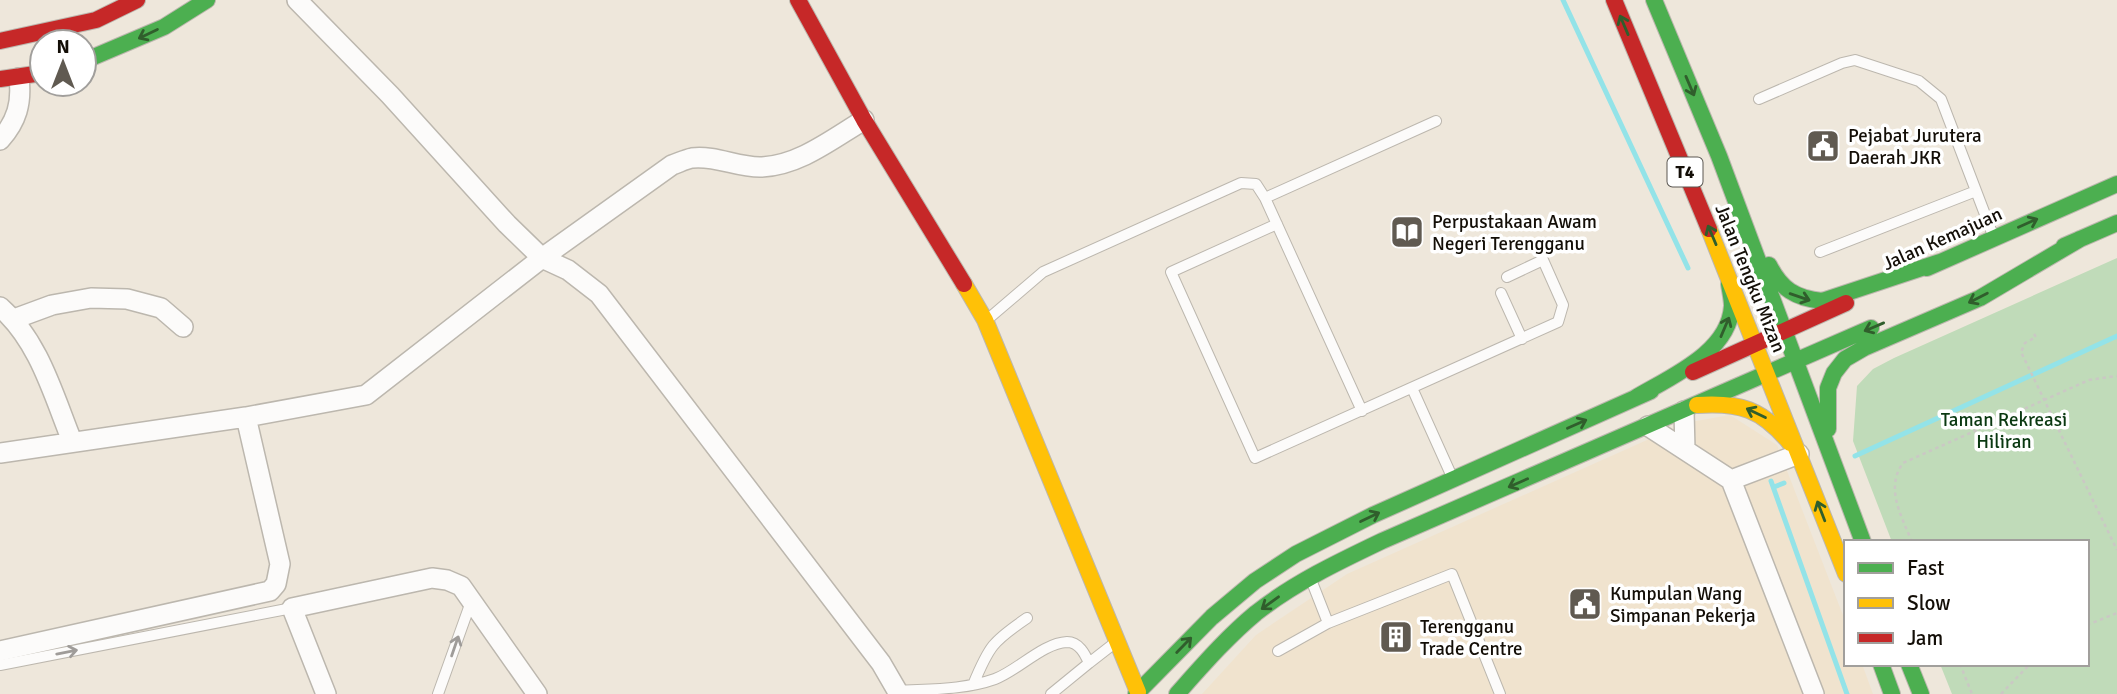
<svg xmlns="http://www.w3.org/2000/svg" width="2117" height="694" font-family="Signika,sans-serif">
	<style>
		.built { fill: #f0e3ce }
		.green { fill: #c0dbb9 }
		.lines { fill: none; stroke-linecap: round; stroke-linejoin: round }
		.stream { stroke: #93e3e8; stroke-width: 5 }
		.lane-casing { stroke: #bcb7ae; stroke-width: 12 }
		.street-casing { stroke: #bcb7ae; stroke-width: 22 }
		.fast-casing { stroke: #bcb7ae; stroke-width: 18 }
		.slow-casing { stroke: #bcb7ae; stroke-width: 18 }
		.jam-casing { stroke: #bcb7ae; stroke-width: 18 }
		.path { stroke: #cac8c4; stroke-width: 2.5; stroke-dasharray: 3.5 3.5; stroke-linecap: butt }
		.lane { stroke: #fcfbfa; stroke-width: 10 }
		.street { stroke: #fcfbfa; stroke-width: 19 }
		.fast { stroke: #4caf50; stroke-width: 16 }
		.slow { stroke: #ffc107; stroke-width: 16 }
		.jam { stroke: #c62828; stroke-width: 16 }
		.oneway { stroke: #305e2c }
		.oneway2 { stroke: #9f9c99 }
		.labels { text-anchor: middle; stroke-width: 7; stroke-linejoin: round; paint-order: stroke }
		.shield { fill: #fff; stroke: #5a5651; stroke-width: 2 }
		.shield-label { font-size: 18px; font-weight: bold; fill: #130e07 }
		.poi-label { font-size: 19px; fill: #130e07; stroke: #fff; text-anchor: start }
		.street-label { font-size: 19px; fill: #130e07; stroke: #fff }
		.park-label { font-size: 19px; fill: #0a3811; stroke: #fff }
	</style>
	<rect width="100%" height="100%" fill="#eee7db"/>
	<path class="built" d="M1730,415L1777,445L1846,623V664H1862L1873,694H1202L1256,635L1347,574L1685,423Z"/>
	<path class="green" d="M2117,258V694H1952L1940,664H2087V542H1892L1853,441L1857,386L1873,369L1894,358Z"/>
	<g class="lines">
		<path class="stream" d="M1563,0L1688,268
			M1855,456L2117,336
			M1771,481L1847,694
			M1774,487L1784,483"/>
		<defs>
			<path id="lane" d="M1759,99L1842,63L1855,60L1919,81L1941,99L1994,238
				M1277,224L1171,272L1255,458L1558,322L1563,305L1543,260L1507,277
				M1820,252L1976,191
				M1501,293L1522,339
				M988,319L1043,272L1241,183L1256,184L1265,198
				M1412,388L1453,479
				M1362,411L1265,198L1436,121
				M1310,577L1328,623L1452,574L1500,694
				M1278,651L1328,623
				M1089,663L1116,642
				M0,665L292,608
				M973,685C989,646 993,641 1027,618
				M898,691C929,689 964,690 995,679C1017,671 1043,643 1067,642C1079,642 1085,654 1089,663L1051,694
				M438,694L472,599"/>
			<path id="street" d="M297,0L390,95L507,224L542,258L568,270L599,294L881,663L899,694
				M0,140C17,121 22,103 19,78
				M0,307C39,341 53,394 72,441
				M14,319L52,305L91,298L127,299L161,308L183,327
				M1684,411L1685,450
				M1648,426L1731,480L1814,694
				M0,453L246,417L366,395L542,258L672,165C678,163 686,159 692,158C716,155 738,168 762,167C800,165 832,139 864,120
				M1731,480L1799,454
				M0,651L270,591L276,584L280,564L246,417
				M326,694L292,608L432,578L447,580L461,586L537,694"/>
			<path id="fast" d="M1654,0L1719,156L1863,542
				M84,61L164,27L207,0
				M2064,246L2117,223
				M1769,265C1781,289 1795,298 1822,301L1943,261
				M1927,268L2117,184
				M1635,398C1670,377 1729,353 1732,306C1732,299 1730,291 1729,284
				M1828,429V388L1834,373L1845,359L1864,348L1980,298L2080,239
				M1881,664L1892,694
				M1909,664L1921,694
				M1136,694L1212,617L1255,581L1296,554L1373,515L1651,391
				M1177,694C1202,666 1227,637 1256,613C1294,583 1338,562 1382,541L1871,328"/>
			<path id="slow" d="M1709,229L1846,574
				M964,284L985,320L1138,692
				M1697,405C1740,402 1762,409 1790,443"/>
			<path id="jam" d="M798,0L864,120L964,284
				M1614,0L1709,229
				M0,41L96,20L137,0
				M0,79L42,73
				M1693,372L1846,303"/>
		</defs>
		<use href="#lane" class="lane-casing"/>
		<use href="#street" class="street-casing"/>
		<use href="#fast" class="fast-casing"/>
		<use href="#slow" class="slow-casing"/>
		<use href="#jam" class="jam-casing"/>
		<path class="path" d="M2034,334L2036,337L2025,343L2021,352L2117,550
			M1912,542C1901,515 1885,488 1903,463L2089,380L2117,376
			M2087,625L2117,613
			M1960,664L1972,694
			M2001,694L2030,664"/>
		<use href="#lane" class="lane"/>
		<use href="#street" class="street"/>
		<use href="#fast" class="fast"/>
		<use href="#slow" class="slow"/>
		<use href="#jam" class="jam"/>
	</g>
	<defs><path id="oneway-shaft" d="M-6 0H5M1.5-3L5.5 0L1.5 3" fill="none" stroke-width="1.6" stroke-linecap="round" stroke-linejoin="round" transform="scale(1.75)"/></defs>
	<g class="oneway">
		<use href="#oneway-shaft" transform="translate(1624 25) rotate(-113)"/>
		<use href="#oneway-shaft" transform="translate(148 34) rotate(154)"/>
		<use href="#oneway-shaft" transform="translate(1690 86) rotate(67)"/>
		<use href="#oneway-shaft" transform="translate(2028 223) rotate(-24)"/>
		<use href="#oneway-shaft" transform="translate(1712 235) rotate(-113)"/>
		<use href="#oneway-shaft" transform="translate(1800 297) rotate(19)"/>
		<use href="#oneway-shaft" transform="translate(1978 298) rotate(153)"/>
		<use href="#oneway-shaft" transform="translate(1725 327) rotate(-67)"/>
		<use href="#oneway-shaft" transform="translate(1874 327) rotate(157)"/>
		<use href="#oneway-shaft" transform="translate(1756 413) rotate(-154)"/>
		<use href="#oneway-shaft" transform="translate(1577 424) rotate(-24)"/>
		<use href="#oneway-shaft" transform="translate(1518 483) rotate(156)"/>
		<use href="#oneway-shaft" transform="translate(1821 511) rotate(-111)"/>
		<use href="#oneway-shaft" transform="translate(1370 517) rotate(-26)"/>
		<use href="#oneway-shaft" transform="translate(1270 603) rotate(144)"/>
		<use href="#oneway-shaft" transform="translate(1184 645) rotate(-46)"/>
	</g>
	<g class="oneway2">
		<use href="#oneway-shaft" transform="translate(455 646) rotate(-71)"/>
		<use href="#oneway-shaft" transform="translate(67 652) rotate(-11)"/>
	</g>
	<defs>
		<symbol id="civic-square" viewBox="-11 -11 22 22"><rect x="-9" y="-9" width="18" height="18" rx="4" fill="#605a51" stroke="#fff"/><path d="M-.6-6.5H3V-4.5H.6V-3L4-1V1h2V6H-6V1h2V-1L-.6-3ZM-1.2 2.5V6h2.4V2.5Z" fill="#fff"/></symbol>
		<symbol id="library-square" viewBox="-11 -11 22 22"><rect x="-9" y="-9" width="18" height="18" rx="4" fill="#605a51" stroke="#fff"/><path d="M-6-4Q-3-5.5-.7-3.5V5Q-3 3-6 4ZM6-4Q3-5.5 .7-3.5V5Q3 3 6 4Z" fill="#fff"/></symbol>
		<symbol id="building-square" viewBox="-11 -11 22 22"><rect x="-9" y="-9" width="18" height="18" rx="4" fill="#605a51" stroke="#fff"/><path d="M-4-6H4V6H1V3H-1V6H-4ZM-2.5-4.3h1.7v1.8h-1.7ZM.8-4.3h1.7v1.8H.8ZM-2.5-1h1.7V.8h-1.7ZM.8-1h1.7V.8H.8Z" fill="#fff"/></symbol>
	</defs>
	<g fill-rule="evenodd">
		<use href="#civic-square" x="1804" y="127" width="38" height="38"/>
		<use href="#library-square" x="1388" y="213" width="38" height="38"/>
		<use href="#civic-square" x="1566" y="585" width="38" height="38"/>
		<use href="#building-square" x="1377" y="618" width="38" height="38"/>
	</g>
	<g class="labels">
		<rect class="shield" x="1667.5" y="157.5" width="35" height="29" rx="5"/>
		<g class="shield-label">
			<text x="1685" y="178">T4</text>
		</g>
		<g class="poi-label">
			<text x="1848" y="142">Pejabat Jurutera<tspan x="1848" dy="22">Daerah JKR</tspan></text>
			<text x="1432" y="228">Perpustakaan Awam<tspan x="1432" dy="22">Negeri Terengganu</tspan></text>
			<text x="1610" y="600">Kumpulan Wang<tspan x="1610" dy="22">Simpanan Pekerja</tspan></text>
			<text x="1420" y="633">Terengganu<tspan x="1420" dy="22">Trade Centre</tspan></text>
		</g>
		<g class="street-label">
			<text transform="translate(1942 238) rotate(-24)" y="7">Jalan Kemajuan</text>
			<text transform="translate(1751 278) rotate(68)" y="7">Jalan Tengku Mizan</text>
		</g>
		<g class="park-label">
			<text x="2004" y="426">Taman Rekreasi<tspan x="2004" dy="22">Hiliran</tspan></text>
		</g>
	</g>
	<rect x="1844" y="540" width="245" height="126" fill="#ffffff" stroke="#a19f9c" stroke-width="2"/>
	<rect x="1858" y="563" width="35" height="10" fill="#4caf50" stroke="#a19f9c" stroke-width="2"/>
	<text x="1907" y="575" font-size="21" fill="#130e07">Fast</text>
	<rect x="1858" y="598" width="35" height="10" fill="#ffc107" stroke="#a19f9c" stroke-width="2"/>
	<text x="1907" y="610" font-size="21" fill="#130e07">Slow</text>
	<rect x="1858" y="633" width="35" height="10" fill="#c62828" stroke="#a19f9c" stroke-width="2"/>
	<text x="1907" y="645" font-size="21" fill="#130e07">Jam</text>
	<g transform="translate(63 63)"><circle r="33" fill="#ffffff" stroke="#a19f9c" stroke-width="2"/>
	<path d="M0-5L12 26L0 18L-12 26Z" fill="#605a51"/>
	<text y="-10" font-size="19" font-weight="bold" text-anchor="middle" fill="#130e07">N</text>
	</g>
</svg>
